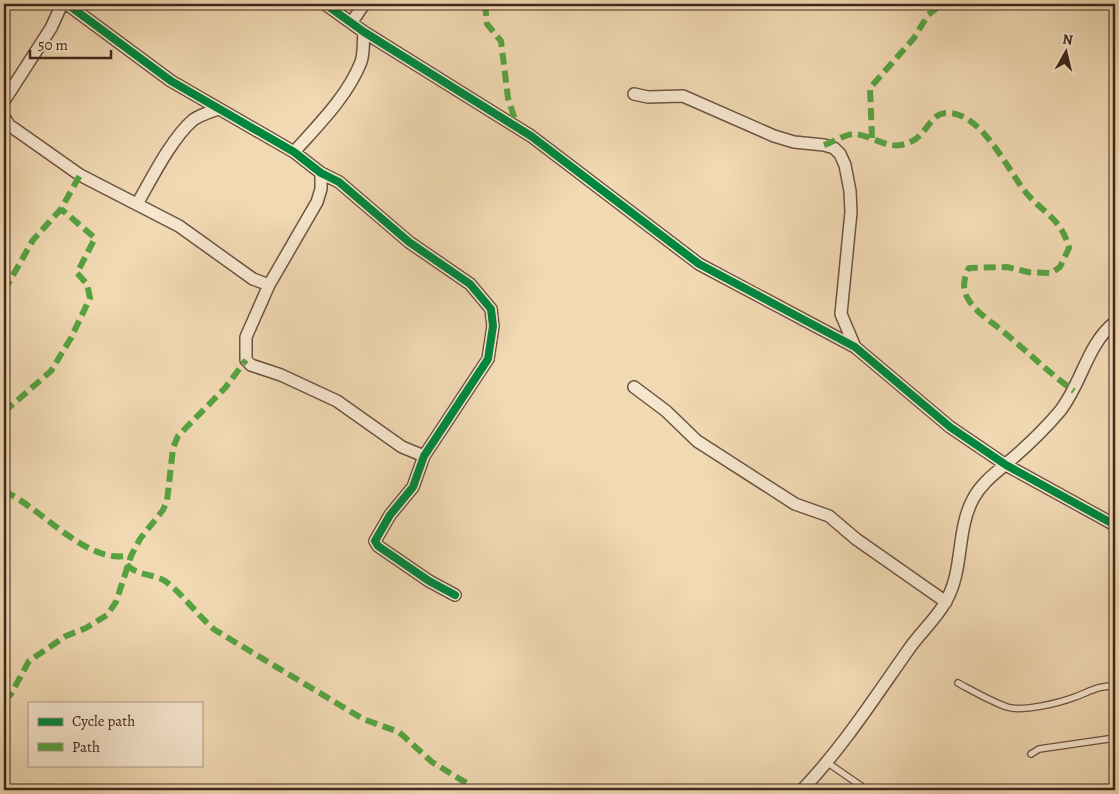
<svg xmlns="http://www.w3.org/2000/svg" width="1119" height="794" font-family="Alegreya,serif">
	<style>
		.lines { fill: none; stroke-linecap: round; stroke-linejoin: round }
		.service-casing { stroke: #6d5442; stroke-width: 8 }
		.minor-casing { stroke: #6d5442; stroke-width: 14 }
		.service { stroke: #f6e6ce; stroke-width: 5.5 }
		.minor { stroke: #f6e6ce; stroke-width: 11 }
		.quiet { stroke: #55a341; stroke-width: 6; stroke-dasharray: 12 6; stroke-linecap: butt }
		.cycleway-casing { stroke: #f6e6ce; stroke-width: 11 }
		.cycleway { stroke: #00873e; stroke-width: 8 }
	</style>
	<rect width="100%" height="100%" fill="#f1d9b3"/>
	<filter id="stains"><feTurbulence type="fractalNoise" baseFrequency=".004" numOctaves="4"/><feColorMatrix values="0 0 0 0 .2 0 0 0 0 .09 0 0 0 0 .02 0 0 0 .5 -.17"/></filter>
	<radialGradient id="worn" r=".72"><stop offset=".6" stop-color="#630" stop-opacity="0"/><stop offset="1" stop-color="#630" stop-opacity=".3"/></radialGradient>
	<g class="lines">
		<defs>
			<path id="service" d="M958,683C973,691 990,701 1007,707C1023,712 1059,703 1075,697C1089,692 1099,685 1115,686
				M1031,754L1039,749L1115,738
				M828,763L867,790
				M1115,790V789"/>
			<path id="minor" d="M67,4L171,81L294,152L321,173L339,182L409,242L470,284L491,309L493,326L488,359L424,456L413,487L390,515L375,541L378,546L429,581L455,595
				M325,4L364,32L531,136L699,264L855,347L950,427L1006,465L1115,525
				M352,22L364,4
				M634,94L648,97L683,96L774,136L794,142L824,145L834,148L840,154L845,165L850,191L851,212L841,314L855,347
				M4,101L51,28L62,4
				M4,117L9,125L80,175L179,226L253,279L269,285
				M294,152C318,125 347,97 361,62C364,54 363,41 364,32
				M321,173V189L317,202L269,285L246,337V360L251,365L281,375L337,401L402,447L424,456
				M137,204C151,180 171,139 193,120C200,115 210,112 218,109
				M634,387L666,411L697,441L795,504L829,516L856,539L946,602
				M802,790C843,747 875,697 909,649C920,633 937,618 946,601C964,570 956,531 973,499C981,484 993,475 1006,464C1025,448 1044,430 1060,411C1082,383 1087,344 1115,322"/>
		</defs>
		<use href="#service" class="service-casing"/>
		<use href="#minor" class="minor-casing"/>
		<use href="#service" class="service"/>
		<use href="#minor" class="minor"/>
		<path class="quiet" d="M485,4L487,24L501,41L508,98L517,126
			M872,138L870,88L914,38L928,15L942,4
			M824,145C833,142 844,135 853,134C869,134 885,148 901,145C929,140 927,112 948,113C983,113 1008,172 1028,195C1045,214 1062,220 1069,248L1060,267L1051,273L1028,272L1007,267L969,268C964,277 962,288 967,297C975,313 993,322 1006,334C1029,353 1049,373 1074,391
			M4,291L33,240L61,209L80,175
			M4,412L51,371L71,338L90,298L87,284L77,273L95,238L61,209
			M4,491C38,507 76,551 112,556C118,557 125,556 131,556
			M127,564C134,575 154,574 165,581C181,592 198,616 215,630L363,719L399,732L432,762L478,790
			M4,701L11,694L29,661L66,636L86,628L107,615L116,602L131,556L140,539L163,510L167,501L173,448L178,436L225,388L246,360"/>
		<defs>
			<path id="cycleway" d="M67,4L171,81L294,152L321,173L339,182L409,242L470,284L491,309L493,326L488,359L424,456L413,487L390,515L375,541L378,546L429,581L455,595
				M325,4L364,32L531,136L699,264L855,347L950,427L1006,465L1115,525"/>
		</defs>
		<use href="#cycleway" class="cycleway-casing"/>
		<use href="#cycleway" class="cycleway"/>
	</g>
	<rect width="1119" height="794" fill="none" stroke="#f1d9b3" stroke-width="20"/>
	<rect x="5" y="5" width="1109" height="784" fill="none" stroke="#41271d" stroke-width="2.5"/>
	<rect x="10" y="10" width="1099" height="774" fill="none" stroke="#41271d"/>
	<rect x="28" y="702" width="175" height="65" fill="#f6e6ce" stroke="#ae9a87"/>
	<rect x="38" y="718" width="25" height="8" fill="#00873e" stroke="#ae9a87"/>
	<text x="72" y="726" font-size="15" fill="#41271d">Cycle path</text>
	<rect x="38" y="743" width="25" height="8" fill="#55a341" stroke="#ae9a87"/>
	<text x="72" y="752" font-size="15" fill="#41271d">Path</text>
	<g transform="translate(1066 52) rotate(8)" stroke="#f6e6ce" stroke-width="4" paint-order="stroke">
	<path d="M0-4L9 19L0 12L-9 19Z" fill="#41271d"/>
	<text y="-8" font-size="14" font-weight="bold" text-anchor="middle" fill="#41271d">N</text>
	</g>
	<path d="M30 50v8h81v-8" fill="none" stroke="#41271d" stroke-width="2.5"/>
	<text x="38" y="50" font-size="15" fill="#41271d" stroke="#f6e6ce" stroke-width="4" paint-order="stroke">50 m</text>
	<rect width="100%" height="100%" filter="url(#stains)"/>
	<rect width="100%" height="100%" fill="url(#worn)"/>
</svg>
